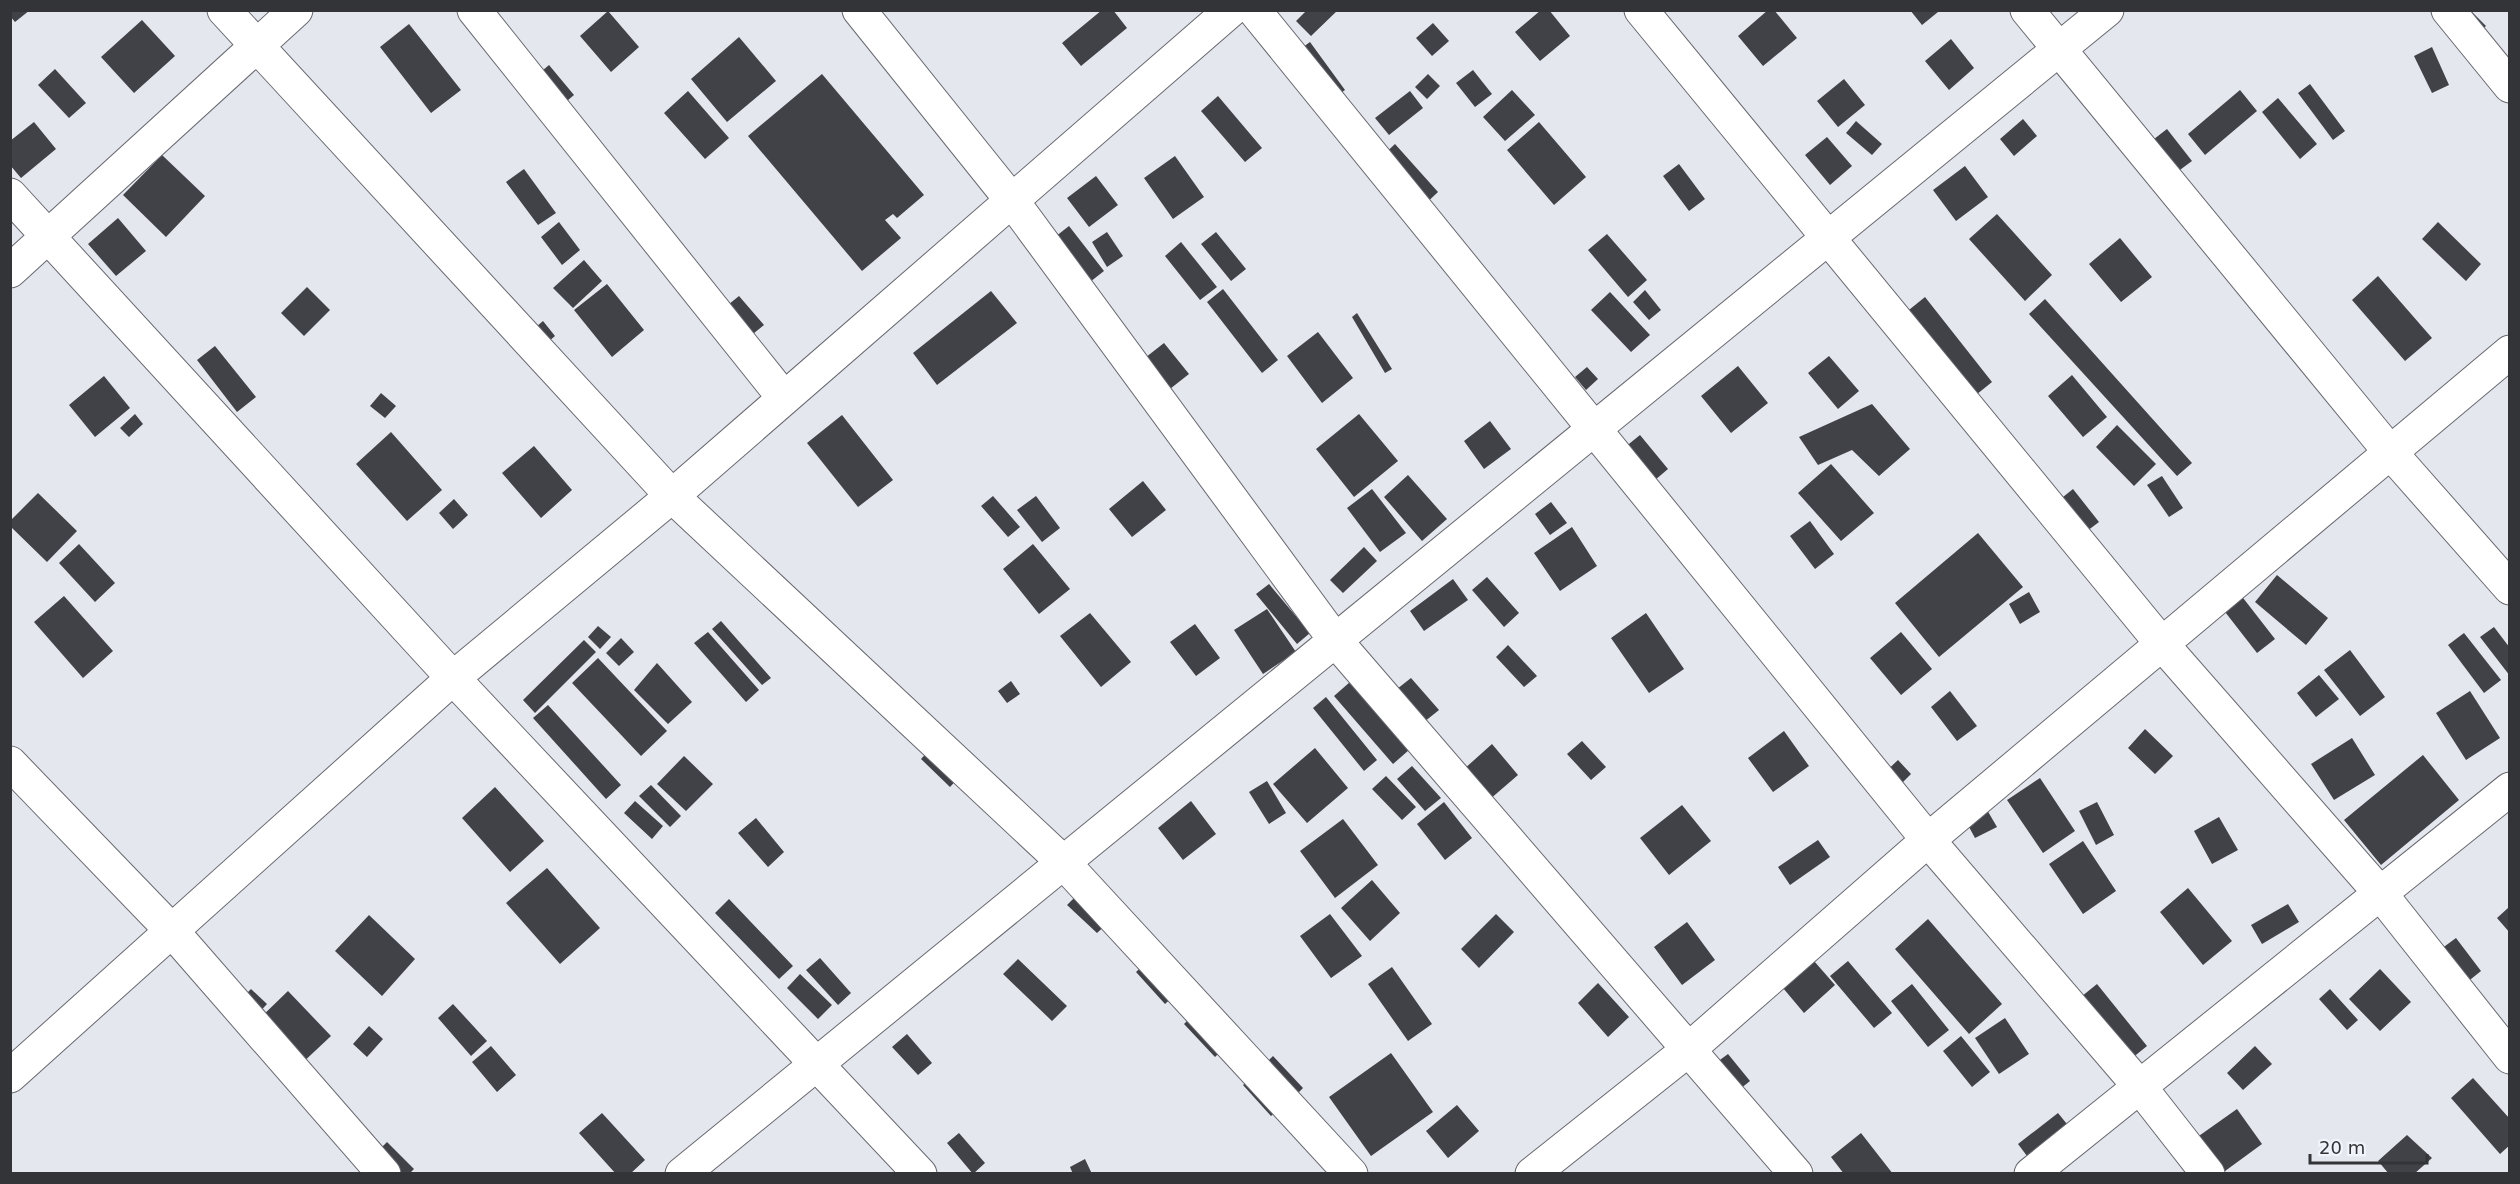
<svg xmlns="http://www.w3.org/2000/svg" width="2520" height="1184" font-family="'DejaVu Sans',sans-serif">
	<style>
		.building { fill: #414248 }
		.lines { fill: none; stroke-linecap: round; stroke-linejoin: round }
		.minor-casing { stroke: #686970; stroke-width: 35 }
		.tertiary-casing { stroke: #686970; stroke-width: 35 }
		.minor { stroke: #fff; stroke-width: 33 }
		.tertiary { stroke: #fff; stroke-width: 33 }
	</style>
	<rect width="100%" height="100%" fill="#e5e7ee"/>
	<path class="building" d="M10,10H30L15,22L10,16Z
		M1102,10H1113L1127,28L1081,66L1062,43Z
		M1307,10H1338L1311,36L1296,21Z
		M1541,10H1549L1570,36L1540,61L1515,32Z
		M1768,10H1774L1797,38L1763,66L1738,36Z
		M1910,10H1936L1938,12L1922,25Z
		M2470,10L2486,26L2475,36L2461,19Z
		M608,11L639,47L611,72L580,36Z
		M142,20L175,56L134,93L101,57Z
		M1433,23L1449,41L1432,56L1416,38Z
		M409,24L461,90L431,113L380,47Z
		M739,37L776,81L727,122L691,79Z
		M1951,39L1974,68L1949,90L1925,61Z
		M1310,42L1345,90L1330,101L1295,53Z
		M2432,47L2449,85L2432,93L2414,56Z
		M549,65L574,95L554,112L529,82Z
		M55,69L86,103L69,118L38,85Z
		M1473,70L1492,94L1475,107L1456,83Z
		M822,74L924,195L897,218L893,214L885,220L901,238L862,271L748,136Z
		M1428,74L1440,86L1427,99L1415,87Z
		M1844,79L1865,105L1838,127L1817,101Z
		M2310,84L2345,131L2333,140L2298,93Z
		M1512,90L1535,115L1505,141L1483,117Z
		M2240,90L2257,111L2205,155L2188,134Z
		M688,91L729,138L705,159L664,113Z
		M1410,91L1423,108L1389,135L1375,118Z
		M1218,96L1262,148L1245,162L1201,111Z
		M2278,98L2317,144L2300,159L2262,112Z
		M2023,119L2037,136L2014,156L2000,139Z
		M1856,121L1882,144L1872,155L1846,133Z
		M34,122L56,149L21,178L10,165V141Z
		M1539,122L1586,177L1554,205L1507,150Z
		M2167,129L2192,161L2169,178L2145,146Z
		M1827,137L1852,166L1830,185L1805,155Z
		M1395,144L1438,192L1421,208L1378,160Z
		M162,155L205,196L166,237L123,195Z
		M1175,156L1204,197L1173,219L1144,178Z
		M1679,164L1705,199L1689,211L1663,176Z
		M1965,166L1988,197L1956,221L1933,190Z
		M524,169L556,213L538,225L506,182Z
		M1096,176L1118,205L1089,227L1067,198Z
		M1997,214L2052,275L2025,301L1969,239Z
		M118,218L146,251L116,276L88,244Z
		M559,222L580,250L562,265L541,237Z
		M2438,222L2481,264L2466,281L2422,239Z
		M1069,226L1104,271L1081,289L1046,244Z
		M1107,232L1123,256L1107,267L1092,242Z
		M1216,232L1246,269L1231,281L1201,244Z
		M1607,234L1647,280L1628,297L1588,250Z
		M2120,238L2152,277L2121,302L2089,264Z
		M1181,242L1217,287L1200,300L1165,256Z
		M584,260L602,281L573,308L553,288Z
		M2378,276L2432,338L2405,361L2352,300Z
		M607,284L644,330L612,357L574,310Z
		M307,287L330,310L304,336L281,313Z
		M1223,289L1278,360L1262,373L1207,302Z
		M1645,290L1661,310L1649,320L1633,302Z
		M991,291L1017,323L937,385L913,353Z
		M1610,292L1650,335L1631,352L1591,310Z
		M739,296L764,325L743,342L718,313Z
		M1925,297L1992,382L1966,403L1899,318Z
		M2045,299L2192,463L2177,476L2029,314Z
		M1357,313L1392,369L1385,373L1352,317Z
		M543,321L555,336L542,347L529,333Z
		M1318,332L1353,378L1322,403L1287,356Z
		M1164,343L1189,374L1161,396L1136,365Z
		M215,346L256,397L237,412L197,360Z
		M1829,356L1859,391L1838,409L1808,373Z
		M1738,366L1768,403L1731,433L1701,396Z
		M1587,367L1598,379L1586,390L1575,377Z
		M2072,375L2107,417L2083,437L2048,396Z
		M104,376L130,408L95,437L69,405Z
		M381,393L396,406L385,418L370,406Z
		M1872,404L1910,449L1879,476L1852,450L1818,465L1799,437Z
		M135,414L143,424L129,437L120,428Z
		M1359,414L1398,461L1354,497L1316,449Z
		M842,415L893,480L858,507L807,443Z
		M1490,421L1511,449L1484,469L1464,441Z
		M2117,425L2156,464L2134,486L2096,447Z
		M391,432L442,490L407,521L356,464Z
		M1640,435L1668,469L1648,486L1619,452Z
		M534,446L572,490L541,518L502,473Z
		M1831,464L1874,513L1841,541L1798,493Z
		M1408,475L1447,519L1422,541L1384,497Z
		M2162,476L2183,508L2169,517L2147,485Z
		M1143,481L1166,510L1132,537L1109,509Z
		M1372,489L1406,533L1380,552L1347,508Z
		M2073,489L2099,522L2079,537L2053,505Z
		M38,493L77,531L47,562L10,526V521Z
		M993,496L1020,527L1008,537L981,506Z
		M1036,496L1060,528L1042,542L1017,510Z
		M454,499L468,515L453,529L439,513Z
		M1551,502L1567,523L1550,535L1535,514Z
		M1810,521L1834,554L1815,569L1790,536Z
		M1572,527L1597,566L1560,591L1534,553Z
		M1978,533L2023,587L1939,657L1895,603Z
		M79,544L115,583L95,602L59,563Z
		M1033,544L1070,589L1039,614L1003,569Z
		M1364,547L1377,561L1343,593L1330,580Z
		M2277,575L2328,618L2306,645L2255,602Z
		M1487,577L1519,613L1504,627L1472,590Z
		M1453,579L1468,600L1424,631L1410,611Z
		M1269,584L1310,633L1297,644L1256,594Z
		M2029,592L2040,612L2020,624L2009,604Z
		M2240,594L2275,639L2257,653L2222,608Z
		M64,596L113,651L83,678L34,622Z
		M1267,609L1296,652L1263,674L1234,630Z
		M1090,613L1131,662L1101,687L1060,636Z
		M1646,613L1684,669L1649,693L1611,638Z
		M721,621L771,678L762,685L712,629Z
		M1195,624L1220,658L1196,676L1170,642Z
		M598,626L611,637L600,649L588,637Z
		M2494,627L2510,648V676L2480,637Z
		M708,632L759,690L746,702L694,643Z
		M1901,632L1932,669L1901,695L1870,658Z
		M2464,633L2501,680L2484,693L2448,645Z
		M621,638L634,652L619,666L606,653Z
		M584,640L596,652L535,713L523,700Z
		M1508,645L1537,676L1524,687L1496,657Z
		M2350,650L2385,697L2360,716L2324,670Z
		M598,658L667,731L641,756L572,683Z
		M657,663L692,702L668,724L634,690Z
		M2319,675L2339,699L2316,717L2297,693Z
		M1411,678L1439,710L1424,722L1397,689Z
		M1011,681L1020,694L1007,703L998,691Z
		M1350,682L1409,750L1393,764L1334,696Z
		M1950,691L1977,726L1957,741L1931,707Z
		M2470,691L2500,738L2466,760L2436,713Z
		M1326,697L1377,760L1364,771L1313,708Z
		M548,705L621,785L606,799L533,718Z
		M2145,729L2173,756L2155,774L2128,748Z
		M1784,731L1809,766L1773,792L1748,758Z
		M2352,738L2375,775L2334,800L2311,764Z
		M1582,741L1606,767L1591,780L1567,754Z
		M1492,744L1518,775L1489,800L1463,770Z
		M933,746L963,773L950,787L921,759Z
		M1315,748L1348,788L1307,823L1273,784Z
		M2423,755L2459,800L2381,865L2344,820Z
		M684,756L713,784L686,811L657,784Z
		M1898,760L1911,774L1892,793L1879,778Z
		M1412,766L1441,798L1425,811L1397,779Z
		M1386,776L1416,807L1402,820L1372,789Z
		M2040,778L2075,831L2043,853L2007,800Z
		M1267,781L1286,813L1269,824L1249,792Z
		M651,785L681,816L670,827L639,796Z
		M495,787L544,841L510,872L462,818Z
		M635,801L663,826L652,839L624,813Z
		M1191,801L1216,834L1183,860L1158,828Z
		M1444,802L1472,838L1445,860L1417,824Z
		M2097,802L2114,835L2096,845L2079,811Z
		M1983,803L1997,827L1975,838L1962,814Z
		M1682,805L1711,841L1669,875L1640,838Z
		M2219,817L2238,850L2212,864L2194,831Z
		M756,818L784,852L768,867L738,833Z
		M1343,819L1378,865L1335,898L1300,851Z
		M1818,840L1830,857L1790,885L1778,867Z
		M2083,841L2116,891L2083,914L2049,864Z
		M547,868L600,928L560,964L506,903Z
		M1372,880L1400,913L1370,941L1341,908Z
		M2188,888L2232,941L2203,965L2160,912Z
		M1078,894L1109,922L1097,933L1067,905Z
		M729,899L793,966L779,979L715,913Z
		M2288,904L2299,922L2262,944L2251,925Z
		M2508,908L2510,909V933L2497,918Z
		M1330,914L1362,956L1331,978L1300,936Z
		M1496,914L1514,932L1479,968L1461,949Z
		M369,915L415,959L382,996L335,951Z
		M1928,919L2002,1004L1969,1034L1895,949Z
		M1687,922L1715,960L1682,985L1654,947Z
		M2456,938L2481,971L2466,983L2441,949Z
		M820,958L851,993L838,1005L806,970Z
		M1018,959L1067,1006L1052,1021L1003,974Z
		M1149,960L1178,992L1165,1004L1136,972Z
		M1814,961L1835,985L1804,1013L1783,988Z
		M1848,961L1892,1013L1874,1028L1830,976Z
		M1392,967L1432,1024L1408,1041L1368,984Z
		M2380,969L2411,1002L2380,1031L2349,999Z
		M800,974L832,1005L818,1019L787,988Z
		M1598,983L1629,1017L1608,1037L1578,1003Z
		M1912,984L1949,1030L1928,1047L1891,1001Z
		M2097,984L2147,1046L2126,1063L2076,1001Z
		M251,989L267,1004L253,1019L237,1003Z
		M2330,989L2358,1020L2347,1030L2319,999Z
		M288,991L331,1036L299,1066L257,1021Z
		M453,1004L487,1041L471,1056L438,1018Z
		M1197,1011L1228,1044L1215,1057L1184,1024Z
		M2005,1018L2029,1054L1999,1074L1975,1038Z
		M369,1026L383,1039L367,1057L353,1044Z
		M907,1034L932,1063L918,1075L892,1047Z
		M1961,1036L1990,1072L1972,1087L1943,1051Z
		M491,1046L516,1075L497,1092L472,1062Z
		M2255,1046L2272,1064L2243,1090L2227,1073Z
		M1391,1053L1433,1112L1371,1156L1329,1097Z
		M1728,1054L1750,1081L1735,1093L1713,1065Z
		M1273,1056L1303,1088L1294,1097L1264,1065Z
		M1255,1074L1284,1105L1271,1116L1243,1085Z
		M2473,1078L2510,1119V1145L2500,1154L2451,1098Z
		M1457,1105L1479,1131L1448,1158L1426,1131Z
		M2237,1109L2262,1144L2221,1174L2196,1138Z
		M602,1113L645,1160L630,1174H616L579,1133Z
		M2058,1113L2071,1129L2030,1160L2018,1144Z
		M959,1133L985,1163L973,1174L947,1143Z
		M1861,1133L1893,1174H1844L1831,1157Z
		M2407,1135L2432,1158L2414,1174H2389L2378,1161Z
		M387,1142L414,1169L409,1174H388L372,1157Z
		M1085,1159L1092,1174H1073L1070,1167Z"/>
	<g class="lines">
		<defs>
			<path id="minor" d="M224,10L672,496L1062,861L1351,1174
				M474,10L784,398
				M859,10L1013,202L1335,640L1796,1174
				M1254,10L1928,840L2140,1087L2208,1174
				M1641,10L2162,644L2380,893L2510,1057
				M2027,10L2390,452L2510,588
				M2448,10L2510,86
				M10,195L453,678L920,1174
				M10,271L296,10
				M10,763L172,931L384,1174
				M682,1174L2107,10
				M1532,1174L1688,1050L1928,840L2510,352
				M2031,1174L2510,789"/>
			<path id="tertiary" d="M10,1076L453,678L672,496L1231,10"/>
		</defs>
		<use href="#minor" class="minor-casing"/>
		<use href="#tertiary" class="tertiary-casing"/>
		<use href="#minor" class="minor"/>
		<use href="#tertiary" class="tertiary"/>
	</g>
	<rect width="2520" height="1184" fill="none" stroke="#333437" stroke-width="24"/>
	<path d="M2310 1154v9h117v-9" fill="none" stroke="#333437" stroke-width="3"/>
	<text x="2319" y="1154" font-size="18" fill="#333437" stroke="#f2f4fc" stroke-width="4.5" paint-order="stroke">20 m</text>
</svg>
